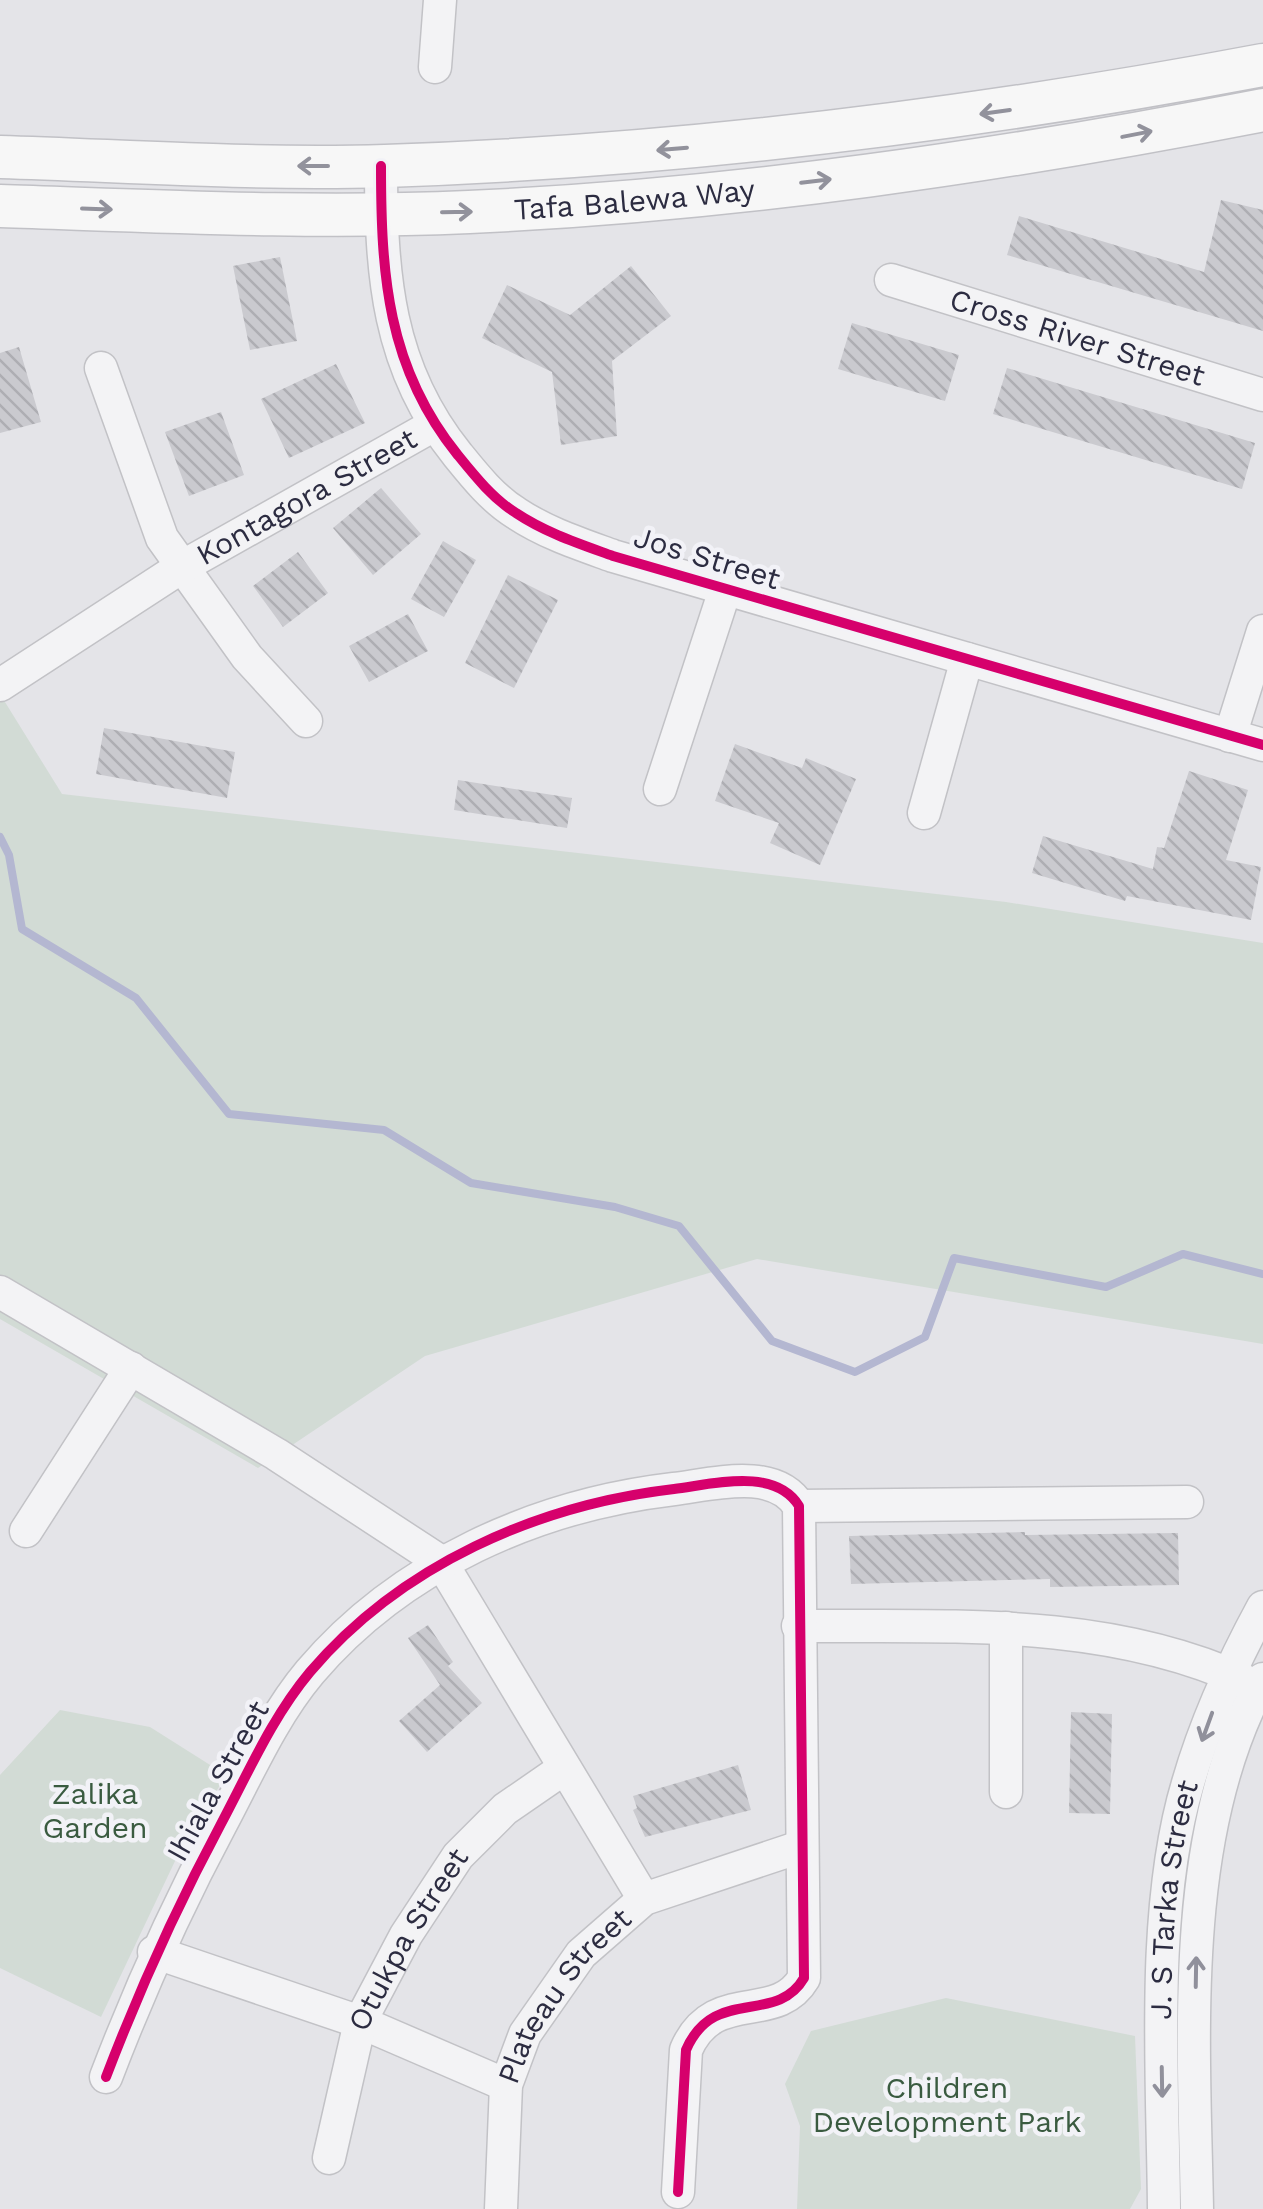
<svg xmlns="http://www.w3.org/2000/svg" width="1263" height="2209" font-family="'Work Sans',sans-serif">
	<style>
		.green { fill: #d2dbd5 }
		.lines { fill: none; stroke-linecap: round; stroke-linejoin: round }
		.stream { stroke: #b4b7d1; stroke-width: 8 }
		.building { fill: url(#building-back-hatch) }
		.minor-casing { stroke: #c2c2c6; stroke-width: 35 }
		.major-casing { stroke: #c1c1c6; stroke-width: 45 }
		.minor { stroke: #f3f3f5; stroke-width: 32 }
		.major { stroke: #f7f7f7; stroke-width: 42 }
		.cycleway-casing { stroke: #f2f2f7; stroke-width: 16 }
		.cycleway { stroke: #d6006c; stroke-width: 10 }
		.oneway { stroke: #92929c }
		.oneway2 { stroke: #90909b }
		.labels { text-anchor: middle; stroke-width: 9; stroke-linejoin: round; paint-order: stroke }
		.street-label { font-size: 30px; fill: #2c2c41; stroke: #f2f2f7 }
		.park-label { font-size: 30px; fill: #3a5b40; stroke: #f2f2f7 }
	</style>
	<defs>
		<pattern id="building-back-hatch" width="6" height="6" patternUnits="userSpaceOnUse" patternTransform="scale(2.5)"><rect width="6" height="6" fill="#cacacf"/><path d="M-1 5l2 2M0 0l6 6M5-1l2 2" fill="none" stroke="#aeaeb3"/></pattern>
	</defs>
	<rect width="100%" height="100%" fill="#e4e4e8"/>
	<path class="green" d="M0,694L62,794L1006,902L1263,943V1344L757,1259L425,1356L258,1468L0,1319Z
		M60,1710L150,1727L226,1775L176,1859L101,2017L0,1968V1775Z
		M946,1998L1135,2036L1141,2189L1130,2209H797L800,2126L785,2084L811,2031Z"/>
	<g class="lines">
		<path class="stream" d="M0,837L9,855L22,929L136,998L229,1114L384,1130L471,1183L615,1207L679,1226L772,1341L855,1372L925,1337L954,1258L1106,1287L1183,1254L1263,1274"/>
	</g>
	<path class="building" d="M1221,200L1263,210V331L1007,255L1019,216L1204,272Z
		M280,257L297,341L250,350L233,266Z
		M631,266L671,316L612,361L617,436L561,445L552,372L482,338L507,285L570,315Z
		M852,323L959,355L945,401L838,369Z
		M19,347L41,422L0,433V353Z
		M336,364L365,423L289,458L261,399Z
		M1007,368L1255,443L1242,489L993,414Z
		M221,412L244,475L189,496L165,432Z
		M381,488L421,534L373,575L333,528Z
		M443,541L476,560L444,617L411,599Z
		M298,552L328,593L283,627L253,586Z
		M508,575L558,600L514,688L465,663Z
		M408,614L428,651L369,682L349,646Z
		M104,728L235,752L227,798L96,774Z
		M735,744L802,768L806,758L856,779L820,865L770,843L779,823L715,801Z
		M1189,771L1248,790L1226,860L1261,867L1251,920L1127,896L1125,901L1032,873L1043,836L1153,869L1157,847L1164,848Z
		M458,780L572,798L567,828L454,810Z
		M1025,1532V1535L1178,1533L1179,1585L1050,1587V1579L851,1584L849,1536Z
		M428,1625L453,1662L448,1666L482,1703L427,1752L399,1721L440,1685L408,1638Z
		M1071,1712L1112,1714L1110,1814L1069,1813Z
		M738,1765L751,1810L645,1837L633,1810L637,1808L633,1796Z"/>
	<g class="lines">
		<defs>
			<g id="minor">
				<path d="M435,67L440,0"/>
				<path d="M381,166C381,274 387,367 457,454C474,475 493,499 516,513C546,533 580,544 613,556L1263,745"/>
				<path id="s1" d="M891,280L1263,395"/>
				<path d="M101,368L162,538L247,657L306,721"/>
				<path id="s2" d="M0,685L180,568L434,425"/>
				<path d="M1230,736L1263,631"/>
				<path d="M660,789L725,590"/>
				<path d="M924,813L967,659"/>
				<path d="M0,1292L276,1454L441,1562L644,1899"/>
				<path d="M799,1506L1187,1502"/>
				<path d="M26,1531L131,1368"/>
				<path d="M798,1626C948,1627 1106,1617 1245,1681"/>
				<path d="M1006,1792V1628"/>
				<path d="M154,1952L360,2022L506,2085"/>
				<path d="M106,2077C140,1988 177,1906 222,1822C249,1771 273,1716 310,1672C401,1565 537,1505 674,1489C714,1484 775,1467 799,1506L804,1978C776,2026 714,1985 686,2050L678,2192"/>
				<path id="s3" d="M329,2158L360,2022L406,1935L458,1856L505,1809L563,1769"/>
				<path id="s4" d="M501,2209L506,2085L525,2034L581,1954L644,1899L800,1847"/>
				<path id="s5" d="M1164,2209C1163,2077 1150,1909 1188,1783C1206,1721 1232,1664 1263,1607"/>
				<path d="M1197,2209C1194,2040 1178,1832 1263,1679"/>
			</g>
			<g id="major">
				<path d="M0,157C128,161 257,170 385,166C681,156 972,120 1263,65"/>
				<path id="s6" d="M0,206C156,211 313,219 469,212C736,200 1001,161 1263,110"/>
			</g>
		</defs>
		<use href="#minor" class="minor-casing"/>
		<use href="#major" class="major-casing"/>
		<use href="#minor" class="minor"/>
		<use href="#major" class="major"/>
		<defs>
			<path id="cycleway" d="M381,166C381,274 387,367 457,454C474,475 493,499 516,513C546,533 580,544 613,556L1263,745
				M106,2077C140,1988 177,1906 222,1822C249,1771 273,1716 310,1672C401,1565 537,1505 674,1489C714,1484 775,1467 799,1506L804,1978C776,2026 714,1985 686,2050L678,2192"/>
		</defs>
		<use href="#cycleway" class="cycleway-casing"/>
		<use href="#cycleway" class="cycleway"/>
	</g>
	<defs><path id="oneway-shaft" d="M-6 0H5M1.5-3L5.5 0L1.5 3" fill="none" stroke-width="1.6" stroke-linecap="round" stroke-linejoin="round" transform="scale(2.5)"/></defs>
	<g class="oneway">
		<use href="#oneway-shaft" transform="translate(995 112) rotate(172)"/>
		<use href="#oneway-shaft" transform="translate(1137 134) rotate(-11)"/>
		<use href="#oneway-shaft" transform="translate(672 149) rotate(175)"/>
		<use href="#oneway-shaft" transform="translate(313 166) rotate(-180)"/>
		<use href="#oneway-shaft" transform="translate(816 181) rotate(-7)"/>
		<use href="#oneway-shaft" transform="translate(97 209) rotate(2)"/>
		<use href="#oneway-shaft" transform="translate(457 212) rotate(-1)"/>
	</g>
	<g class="oneway2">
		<use href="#oneway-shaft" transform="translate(1207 1727) rotate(110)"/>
		<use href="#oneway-shaft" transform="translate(1196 1972) rotate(-89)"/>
		<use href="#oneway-shaft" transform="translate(1162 2082) rotate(89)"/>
	</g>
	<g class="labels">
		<g class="street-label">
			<text dy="10" stroke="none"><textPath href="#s6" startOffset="635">Tafa Balewa Way</textPath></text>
			<text dy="10" stroke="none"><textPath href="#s1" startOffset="195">Cross River Street</textPath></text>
			<text dy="10" stroke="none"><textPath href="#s2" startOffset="360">Kontagora Street</textPath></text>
			<text transform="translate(707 558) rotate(17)" y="10">Jos Street</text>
			<text transform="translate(218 1781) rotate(-61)" y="10">Ihiala Street</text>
			<text dy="10" stroke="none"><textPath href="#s5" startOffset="310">J. S Tarka Street</textPath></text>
			<text dy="10" stroke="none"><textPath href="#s3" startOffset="235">Otukpa Street</textPath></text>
			<text dy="10" stroke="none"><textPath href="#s4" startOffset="232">Plateau Street</textPath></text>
		</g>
		<g class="park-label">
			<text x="95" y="1804">Zalika<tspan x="95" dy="34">Garden</tspan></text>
			<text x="947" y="2098">Children<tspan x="947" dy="34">Development Park</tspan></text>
		</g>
	</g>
</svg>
